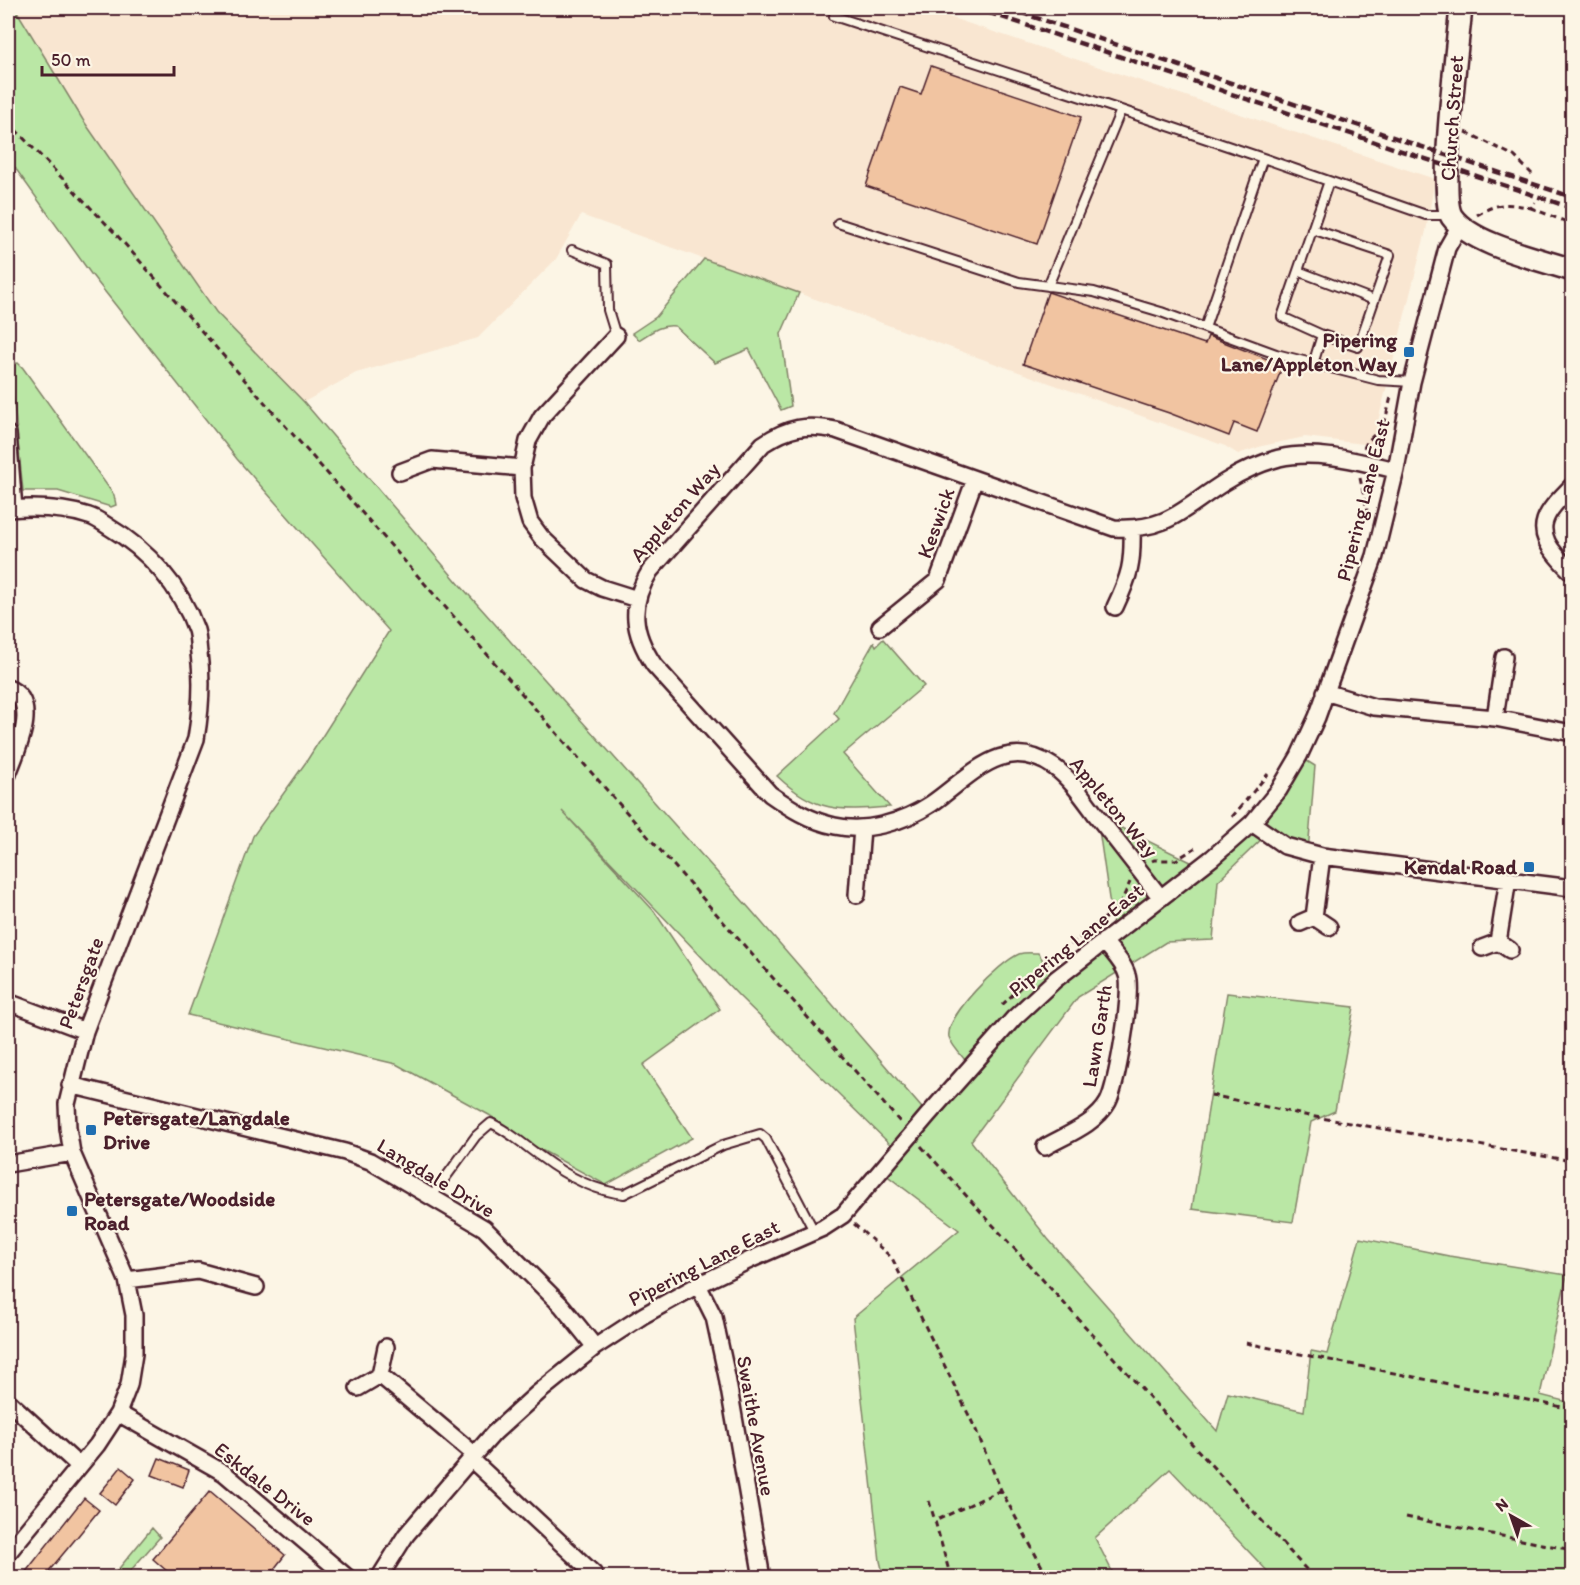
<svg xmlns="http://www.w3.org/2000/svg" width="1580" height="1585" font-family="Itim,sans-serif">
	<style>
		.built { fill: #f9e6d1 }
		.green { fill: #bae7a5; stroke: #828368; stroke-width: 1.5 }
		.building { fill: #f1c4a1; stroke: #4a1f2b; stroke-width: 1.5 }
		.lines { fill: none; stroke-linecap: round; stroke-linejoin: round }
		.lane-casing { stroke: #4a1f2b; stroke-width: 12 }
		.street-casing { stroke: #4a1f2b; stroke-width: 20 }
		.secondary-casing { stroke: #4a1f2b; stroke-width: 26 }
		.path { stroke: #4a1f2b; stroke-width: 3; stroke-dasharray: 6 4.5; stroke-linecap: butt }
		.lane { stroke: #fcf5e5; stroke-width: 8 }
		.street { stroke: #fcf5e5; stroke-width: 15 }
		.secondary { stroke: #fcf5e5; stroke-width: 21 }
		.rail { stroke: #4a1f2b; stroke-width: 4.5; stroke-dasharray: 9 4.5; stroke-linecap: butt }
		.poi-dot { fill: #1f6fb2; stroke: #fcf5e5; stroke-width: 2 }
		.labels { text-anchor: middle; stroke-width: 4.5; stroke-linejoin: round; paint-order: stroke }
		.street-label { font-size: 21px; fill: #4a1f2b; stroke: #fcf5e5 }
		.poi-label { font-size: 21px; font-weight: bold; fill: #4a1f2b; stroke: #fcf5e5; text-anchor: end }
	</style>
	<rect width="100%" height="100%" fill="#fcf5e5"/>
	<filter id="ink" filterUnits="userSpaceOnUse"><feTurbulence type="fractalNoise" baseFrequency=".0167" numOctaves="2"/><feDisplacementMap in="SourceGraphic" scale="12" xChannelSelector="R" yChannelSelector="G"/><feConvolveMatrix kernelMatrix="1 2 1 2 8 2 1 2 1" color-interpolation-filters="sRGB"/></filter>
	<g filter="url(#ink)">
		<path class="built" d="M15,8H922L1435,179L1426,231L1372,445L1305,437L1262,446L1238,454L1225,446L581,215L556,259L478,338L356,373L304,402L216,312L83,120Z"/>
		<path class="green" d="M8,8H15L83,120L216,312L304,402L460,585L750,909L928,1115L971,1067C965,1059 952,1047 949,1037C945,1016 1000,962 1019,954C1025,952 1032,953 1038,953L1055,978L1114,933L1097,816L1201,867L1212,858L1299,756L1315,766L1308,852L1266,835L1218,881L1213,940L1166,942L1078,997L971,1141L1048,1239L1217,1431L1228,1393L1304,1411L1311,1351L1327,1354L1360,1238L1449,1256L1567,1275L1540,1395L1572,1403V1577H1273L1170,1469L1095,1538L1115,1577H884L880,1561L853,1318L959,1230L881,1171L897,1151L739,996L562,811L654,911L720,1009L643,1065L692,1138L606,1185L534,1146L489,1115L396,1064L188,1015L253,836L306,762L389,631L237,459L91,274L8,158Z
			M704,259L799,293L781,334L791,406L781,410L749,349L715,363L675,326C661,324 651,332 639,340L632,333L656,317Z
			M18,363L23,368L114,495L116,505L111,507L58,491H23L10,364Z
			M883,639L924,686L843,754L890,807C839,811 816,813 777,776L839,719L834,713L874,642L876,646Z
			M1227,993L1354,1007L1335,1111L1311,1122L1293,1222L1192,1209Z
			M152,1528L160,1537L125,1577H112Z"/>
		<path class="building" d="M931,66L1081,117L1037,244L866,186L900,87L921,94Z
			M1048,292L1205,344L1208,336L1283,365L1257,432L1234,423L1229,436L1169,413L1023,364Z
			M159,1458L189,1470L183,1487L152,1475Z
			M121,1467L135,1479L115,1505L100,1493Z
			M210,1491L285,1555L267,1578H175L153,1559Z
			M84,1498L99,1510L78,1536L43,1578H21Z"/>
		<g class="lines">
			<defs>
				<path id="lane" d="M834,16L1121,110L1263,158
					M838,223L1019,282L1094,292L1161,312L1276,354L1378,380L1412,382
					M1312,229L1390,255L1358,347L1322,335
					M572,250L607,264L608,310L616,336
					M1298,271L1374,300
					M1048,286L1121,110
					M1205,328L1263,158L1426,215H1451
					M1313,364L1322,335L1282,317L1329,181
					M432,1196L476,1136L491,1123C510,1132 524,1145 541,1157C565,1175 594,1191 624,1194L723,1145L760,1134L766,1139L814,1231"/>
				<path id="street" d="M616,336L542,416L528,441L522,468L523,498L530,522L541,537L586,580L602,588L637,599
					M8,434L14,508
					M400,472L432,460L522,468
					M1572,486C1550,509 1530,525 1556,555C1561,561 1566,567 1572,572
					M8,509C34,507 64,508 89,516C96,518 103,523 109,527C148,550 181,587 196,630C198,637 198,645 199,653C203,683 201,709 196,739L85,1031L67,1104L68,1128L72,1153L127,1280L134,1315V1354L129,1385L118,1413L97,1445L8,1553
					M1115,607C1130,575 1133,564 1132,529
					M880,627L938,580L975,479
					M8,688C42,702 16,752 8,774
					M1325,692L1374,707L1495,718L1572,733
					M1495,718L1504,657
					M1252,823L1285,846L1322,856L1572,888
					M857,895L862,828
					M1161,898C1139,870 1118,842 1096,815C1084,799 1071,779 1054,767C1004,732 969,778 931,804C904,822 866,833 835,826C810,821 790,808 770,794L654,665C632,632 629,605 650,571L763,444C789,427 806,424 836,430L1114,528C1169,531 1183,508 1225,482C1241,472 1261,463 1279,458C1318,449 1359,462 1396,470
					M1314,917L1322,856
					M1300,923L1314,917L1329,927
					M1498,942L1508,879
					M1482,948L1498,942L1510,950
					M8,1002L85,1031
					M70,1085L345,1152L370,1161L484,1228L562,1306L595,1347
					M1045,1147C1066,1135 1096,1124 1108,1102C1117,1085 1133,992 1127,975C1124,963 1111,951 1104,941
					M8,1164L72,1153
					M127,1280L198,1271L256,1287
					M698,1285L714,1317L727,1377L762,1578
					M380,1375L475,1455
					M358,1388L380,1375L386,1347
					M8,1401L78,1465
					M118,1413L224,1473L348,1578
					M471,1459L594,1574
					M379,1578L406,1535L471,1459L494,1433L538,1393L595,1347L644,1315L698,1285L752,1259L823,1228L843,1215L928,1115L1014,1018L1056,979L1212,858L1252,823L1279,790L1299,756L1317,717L1375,556L1396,470L1412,382L1447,248L1460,225"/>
				<path id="secondary" d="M1461,8C1458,41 1438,196 1452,217C1472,245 1540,259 1572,270"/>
			</defs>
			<use href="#lane" class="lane-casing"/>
			<use href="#street" class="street-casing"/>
			<use href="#secondary" class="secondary-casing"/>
			<path class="path" d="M8,122L115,233L901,1123
				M1466,132L1514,156L1532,174
				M1531,208L1572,224
				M1477,215C1498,202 1508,203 1531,208L1535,202
				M1364,448L1367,442L1384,425L1391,397
				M1360,478L1368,515
				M1232,817L1268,774
				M1152,861L1154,860H1176L1195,848
				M1046,964L1119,907L1130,882
				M1002,1005L1030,978
				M1211,1095L1309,1116L1572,1161
				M921,1146L1314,1578
				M854,1224L892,1258L976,1430L1001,1490L1048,1578
				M1246,1343L1572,1409
				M929,1501L935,1521
				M1406,1517L1572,1550
				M951,1578L935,1521L1001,1490"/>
			<use href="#lane" class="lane"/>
			<use href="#street" class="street"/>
			<use href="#secondary" class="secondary"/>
			<path class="rail" d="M975,8L1572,208
				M1007,8L1572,197"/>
		</g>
	</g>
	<g class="poi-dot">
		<rect x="1403" y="346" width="12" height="12" rx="3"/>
		<rect x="1523" y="861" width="12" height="12" rx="3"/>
		<rect x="85" y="1124" width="12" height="12" rx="3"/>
		<rect x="66" y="1205" width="12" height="12" rx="3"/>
	</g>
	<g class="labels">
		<g class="street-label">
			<text transform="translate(1452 118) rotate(-86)" y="7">Church Street</text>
			<text transform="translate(1363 500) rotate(-76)" y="7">Pipering Lane East</text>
			<text transform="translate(675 512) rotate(-49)" y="7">Appleton Way</text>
			<text transform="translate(936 523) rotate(-70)" y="7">Keswick</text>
			<text transform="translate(1114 807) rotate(50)" y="7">Appleton Way</text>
			<text transform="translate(1076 940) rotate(-39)" y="7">Pipering Lane East</text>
			<text transform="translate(81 983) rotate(-70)" y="7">Petersgate</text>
			<text transform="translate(1097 1036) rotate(-81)" y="7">Lawn Garth</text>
			<text transform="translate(436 1178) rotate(31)" y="7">Langdale Drive</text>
			<text transform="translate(704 1263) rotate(-27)" y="7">Pipering Lane East</text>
			<text transform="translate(756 1426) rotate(80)" y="7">Swaithe Avenue</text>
			<text transform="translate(265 1484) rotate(38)" y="7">Eskdale Drive</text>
		</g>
		<g class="poi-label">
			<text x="1397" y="347">Pipering<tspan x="1397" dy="24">Lane/Appleton Way</tspan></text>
			<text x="1517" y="874">Kendal Road</text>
			<text x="103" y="1125" text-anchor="start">Petersgate/Langdale<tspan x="103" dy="24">Drive</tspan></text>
			<text x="84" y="1206" text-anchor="start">Petersgate/Woodside<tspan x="84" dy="24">Road</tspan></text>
		</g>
	</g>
	<rect width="1580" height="1585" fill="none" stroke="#fcf5e5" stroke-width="30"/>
	<rect x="15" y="15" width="1550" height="1555" fill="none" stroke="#4a1f2b" stroke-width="2" filter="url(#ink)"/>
	<g transform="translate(1511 1516) rotate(320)" stroke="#fcf5e5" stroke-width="4.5" paint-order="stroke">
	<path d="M0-4.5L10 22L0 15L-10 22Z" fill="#4a1f2b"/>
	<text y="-9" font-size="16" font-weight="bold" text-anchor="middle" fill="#4a1f2b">N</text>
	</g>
	<path d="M42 66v9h132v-9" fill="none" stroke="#4a1f2b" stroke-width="3"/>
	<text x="51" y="66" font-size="18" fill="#4a1f2b" stroke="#fcf5e5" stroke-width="4.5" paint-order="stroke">50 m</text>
</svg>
